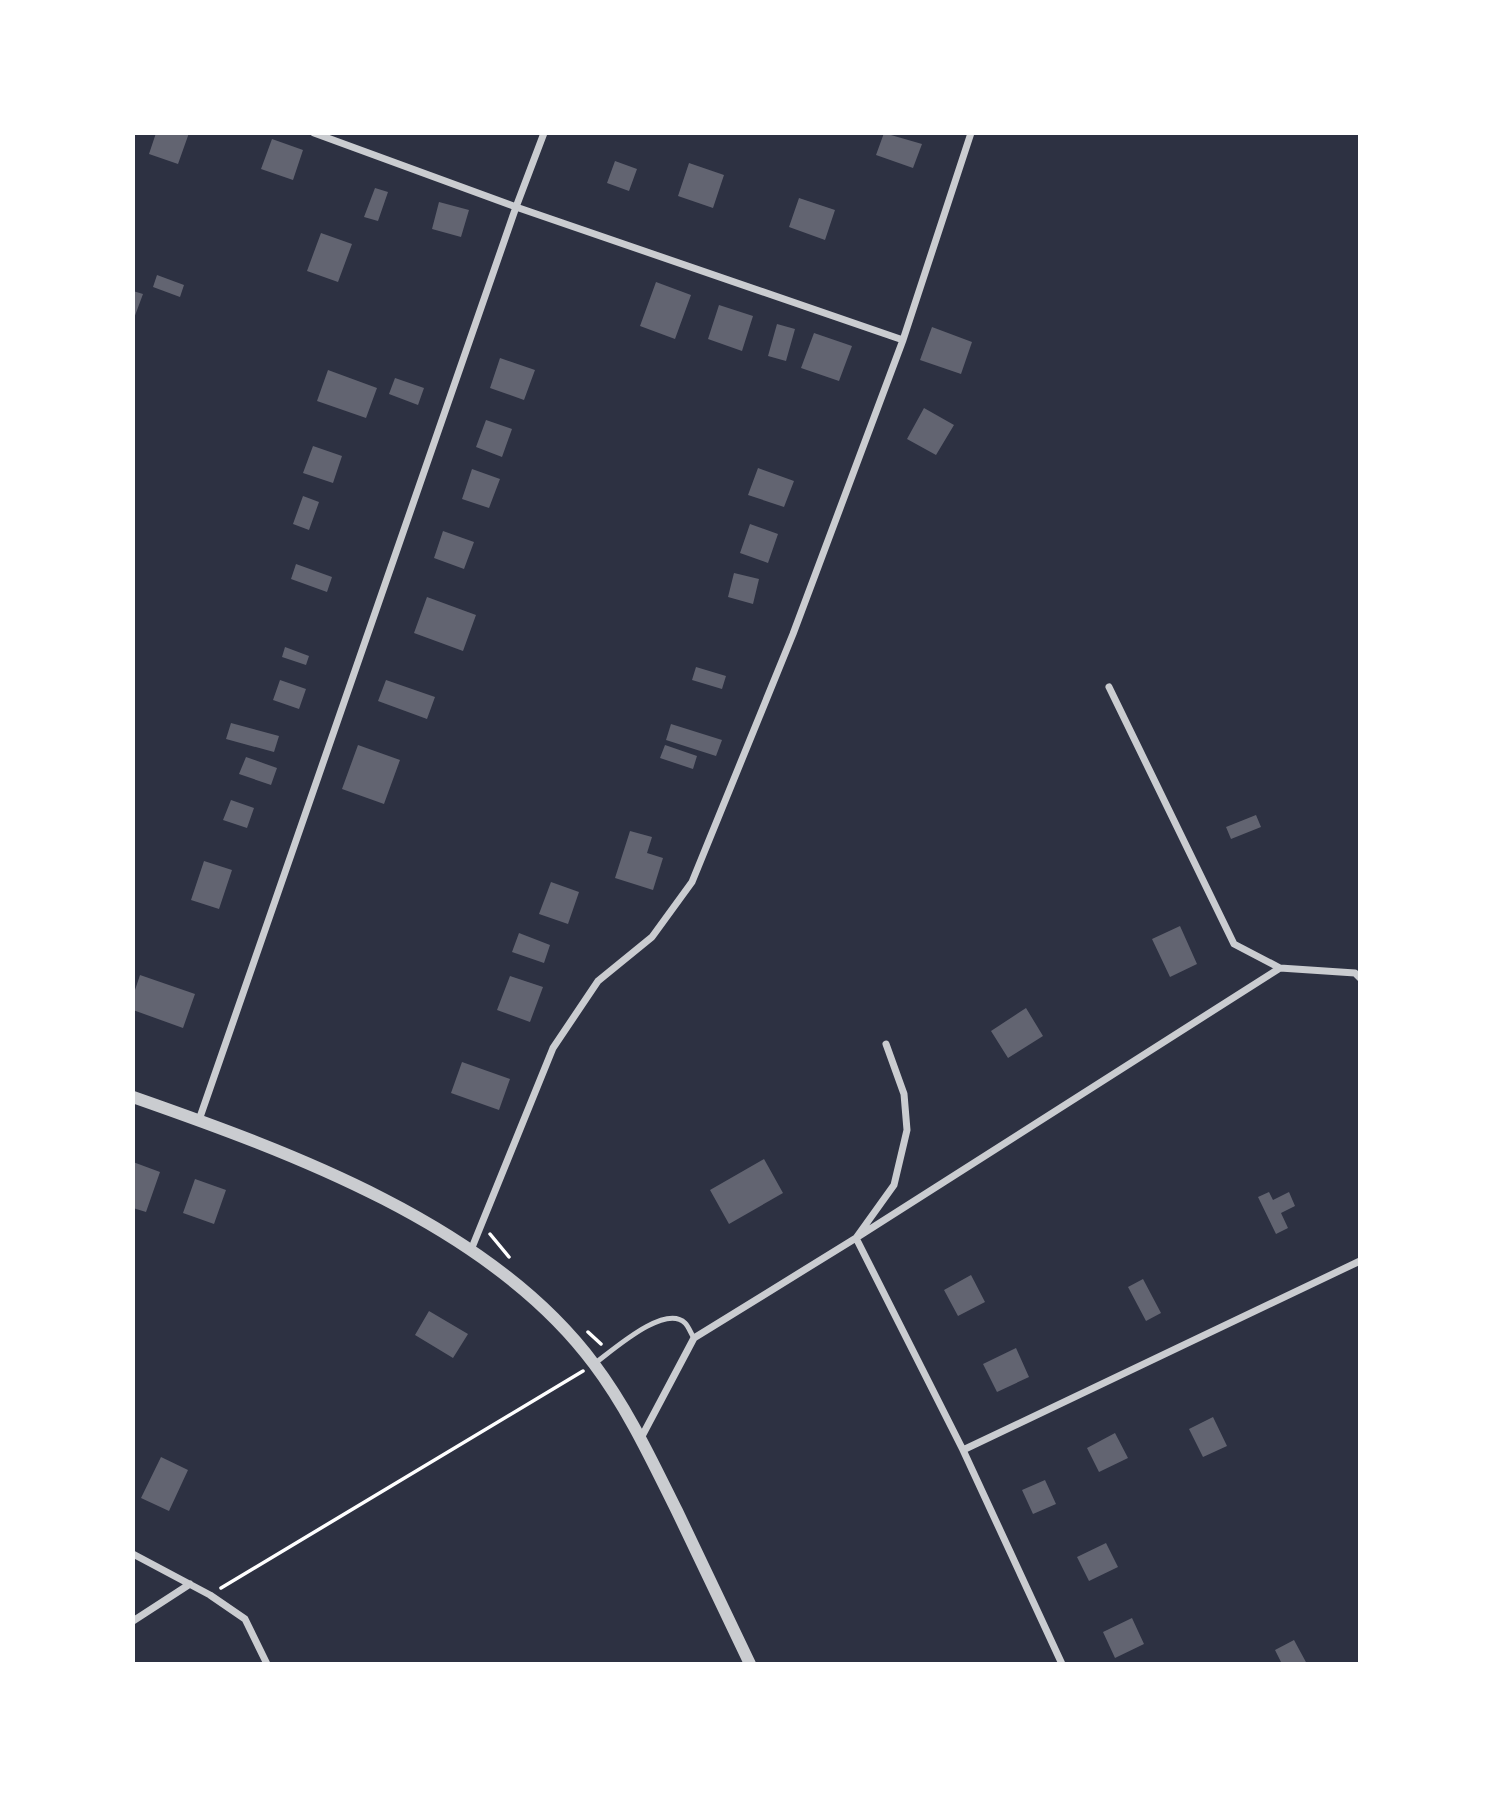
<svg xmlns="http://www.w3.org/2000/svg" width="1493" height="1797" font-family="'Roboto Serif',serif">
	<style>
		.building { fill: #626471 }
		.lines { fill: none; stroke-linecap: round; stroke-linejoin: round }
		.path { stroke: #fff; stroke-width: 3.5 }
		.service { stroke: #caccd0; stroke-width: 5 }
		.minor { stroke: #caccd0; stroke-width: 7 }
		.tertiary { stroke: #caccd0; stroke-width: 12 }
	</style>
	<rect width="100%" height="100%" fill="#2d3142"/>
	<path class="building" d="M156,133H189L178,164L149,154Z
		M884,133L922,144L913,168L876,155Z
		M272,139L303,150L293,180L261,169Z
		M615,161L637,169L629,191L607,183Z
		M689,163L724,175L713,208L678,196Z
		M375,188L388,192L378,221L364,217Z
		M799,198L835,210L825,240L789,227Z
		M439,202L469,210L461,237L432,229Z
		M321,233L352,244L338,282L307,271Z
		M157,275L184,285L180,297L153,287Z
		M656,282L691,295L675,339L640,326Z
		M133,291L143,294L133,321Z
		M719,305L753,316L742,351L708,339Z
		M777,324L795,329L786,361L768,356Z
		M932,327L972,342L961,374L920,360Z
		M814,333L852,346L839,381L801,368Z
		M500,358L535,370L524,400L490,388Z
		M328,370L377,388L366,418L317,401Z
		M395,378L424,388L418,405L389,394Z
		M924,408L954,425L936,455L907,439Z
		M486,420L512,429L502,457L476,447Z
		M313,446L342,456L333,483L303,473Z
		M758,468L794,481L784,507L748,495Z
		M472,469L500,479L489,508L462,499Z
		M303,496L319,502L309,530L293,524Z
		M750,524L778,534L768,563L740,553Z
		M443,531L474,542L464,569L434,558Z
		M296,564L332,577L327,592L291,579Z
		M734,573L759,579L753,604L728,597Z
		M427,597L476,615L463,651L414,633Z
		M285,647L309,656L306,665L282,657Z
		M696,667L726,676L722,689L692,680Z
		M280,680L306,689L299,709L273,700Z
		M386,680L435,697L427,719L378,701Z
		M231,723L279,736L274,752L226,739Z
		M671,724L722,740L716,756L666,740Z
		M358,745L400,760L384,804L342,789Z
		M665,745L697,756L693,769L660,758Z
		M246,757L277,768L271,785L239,774Z
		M231,800L254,808L247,828L223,820Z
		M1256,815L1261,827L1231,839L1226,827Z
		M630,831L652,837L647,853L663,858L653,890L615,878Z
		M204,861L232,870L219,909L191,900Z
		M551,882L579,892L568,924L539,914Z
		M1180,926L1197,964L1170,977L1152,939Z
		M519,933L550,945L544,963L512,952Z
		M140,975L195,994L183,1028L133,1010V996Z
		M510,976L543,987L530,1022L497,1010Z
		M1026,1008L1043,1036L1008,1058L991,1031Z
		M462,1062L510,1079L499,1110L451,1093Z
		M764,1159L783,1193L729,1224L710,1190Z
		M133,1162L160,1172L146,1212L133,1208Z
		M195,1179L226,1190L214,1224L183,1213Z
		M1269,1192L1273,1200L1289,1192L1295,1206L1281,1213L1288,1228L1276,1234L1258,1197Z
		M971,1275L985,1302L958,1316L944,1290Z
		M1143,1279L1161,1313L1146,1321L1128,1287Z
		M429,1311L468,1334L453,1358L415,1335Z
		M1016,1348L1029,1377L997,1392L983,1364Z
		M1213,1417L1227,1446L1203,1457L1189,1429Z
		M1115,1433L1128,1458L1099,1472L1087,1448Z
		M161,1457L188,1470L169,1511L141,1498Z
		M1045,1480L1056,1504L1033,1514L1022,1490Z
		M1106,1543L1118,1567L1089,1581L1077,1557Z
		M1132,1618L1144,1644L1115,1658L1103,1632Z
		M1294,1640L1307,1664H1282L1275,1650Z"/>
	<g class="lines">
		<path class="path" d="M490,1234L509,1257
			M588,1332L601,1344
			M221,1588L583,1371"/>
		<path class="service" d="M594,1364C612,1351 665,1303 685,1323C689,1327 691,1334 694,1338"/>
		<path class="minor" d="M314,133L516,207L903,340
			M1109,687L1234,944L1280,968
			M886,1044L904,1094L907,1130L894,1185L856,1238L963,1450L1062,1664
			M199,1120L516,207L544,133
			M471,1250L553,1048L598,981L652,937L692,882L793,634L903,340L971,133
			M641,1438L694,1338L856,1238L1280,968L1355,973L1360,978
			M963,1450L1360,1261
			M133,1554L210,1595L245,1619L267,1664
			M133,1621L190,1584"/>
		<path class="tertiary" d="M133,1097C290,1152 491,1225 594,1364C628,1409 652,1461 677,1511C701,1562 726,1613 750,1664"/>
	</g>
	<rect width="1493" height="1797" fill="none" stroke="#ffffff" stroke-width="270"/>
</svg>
